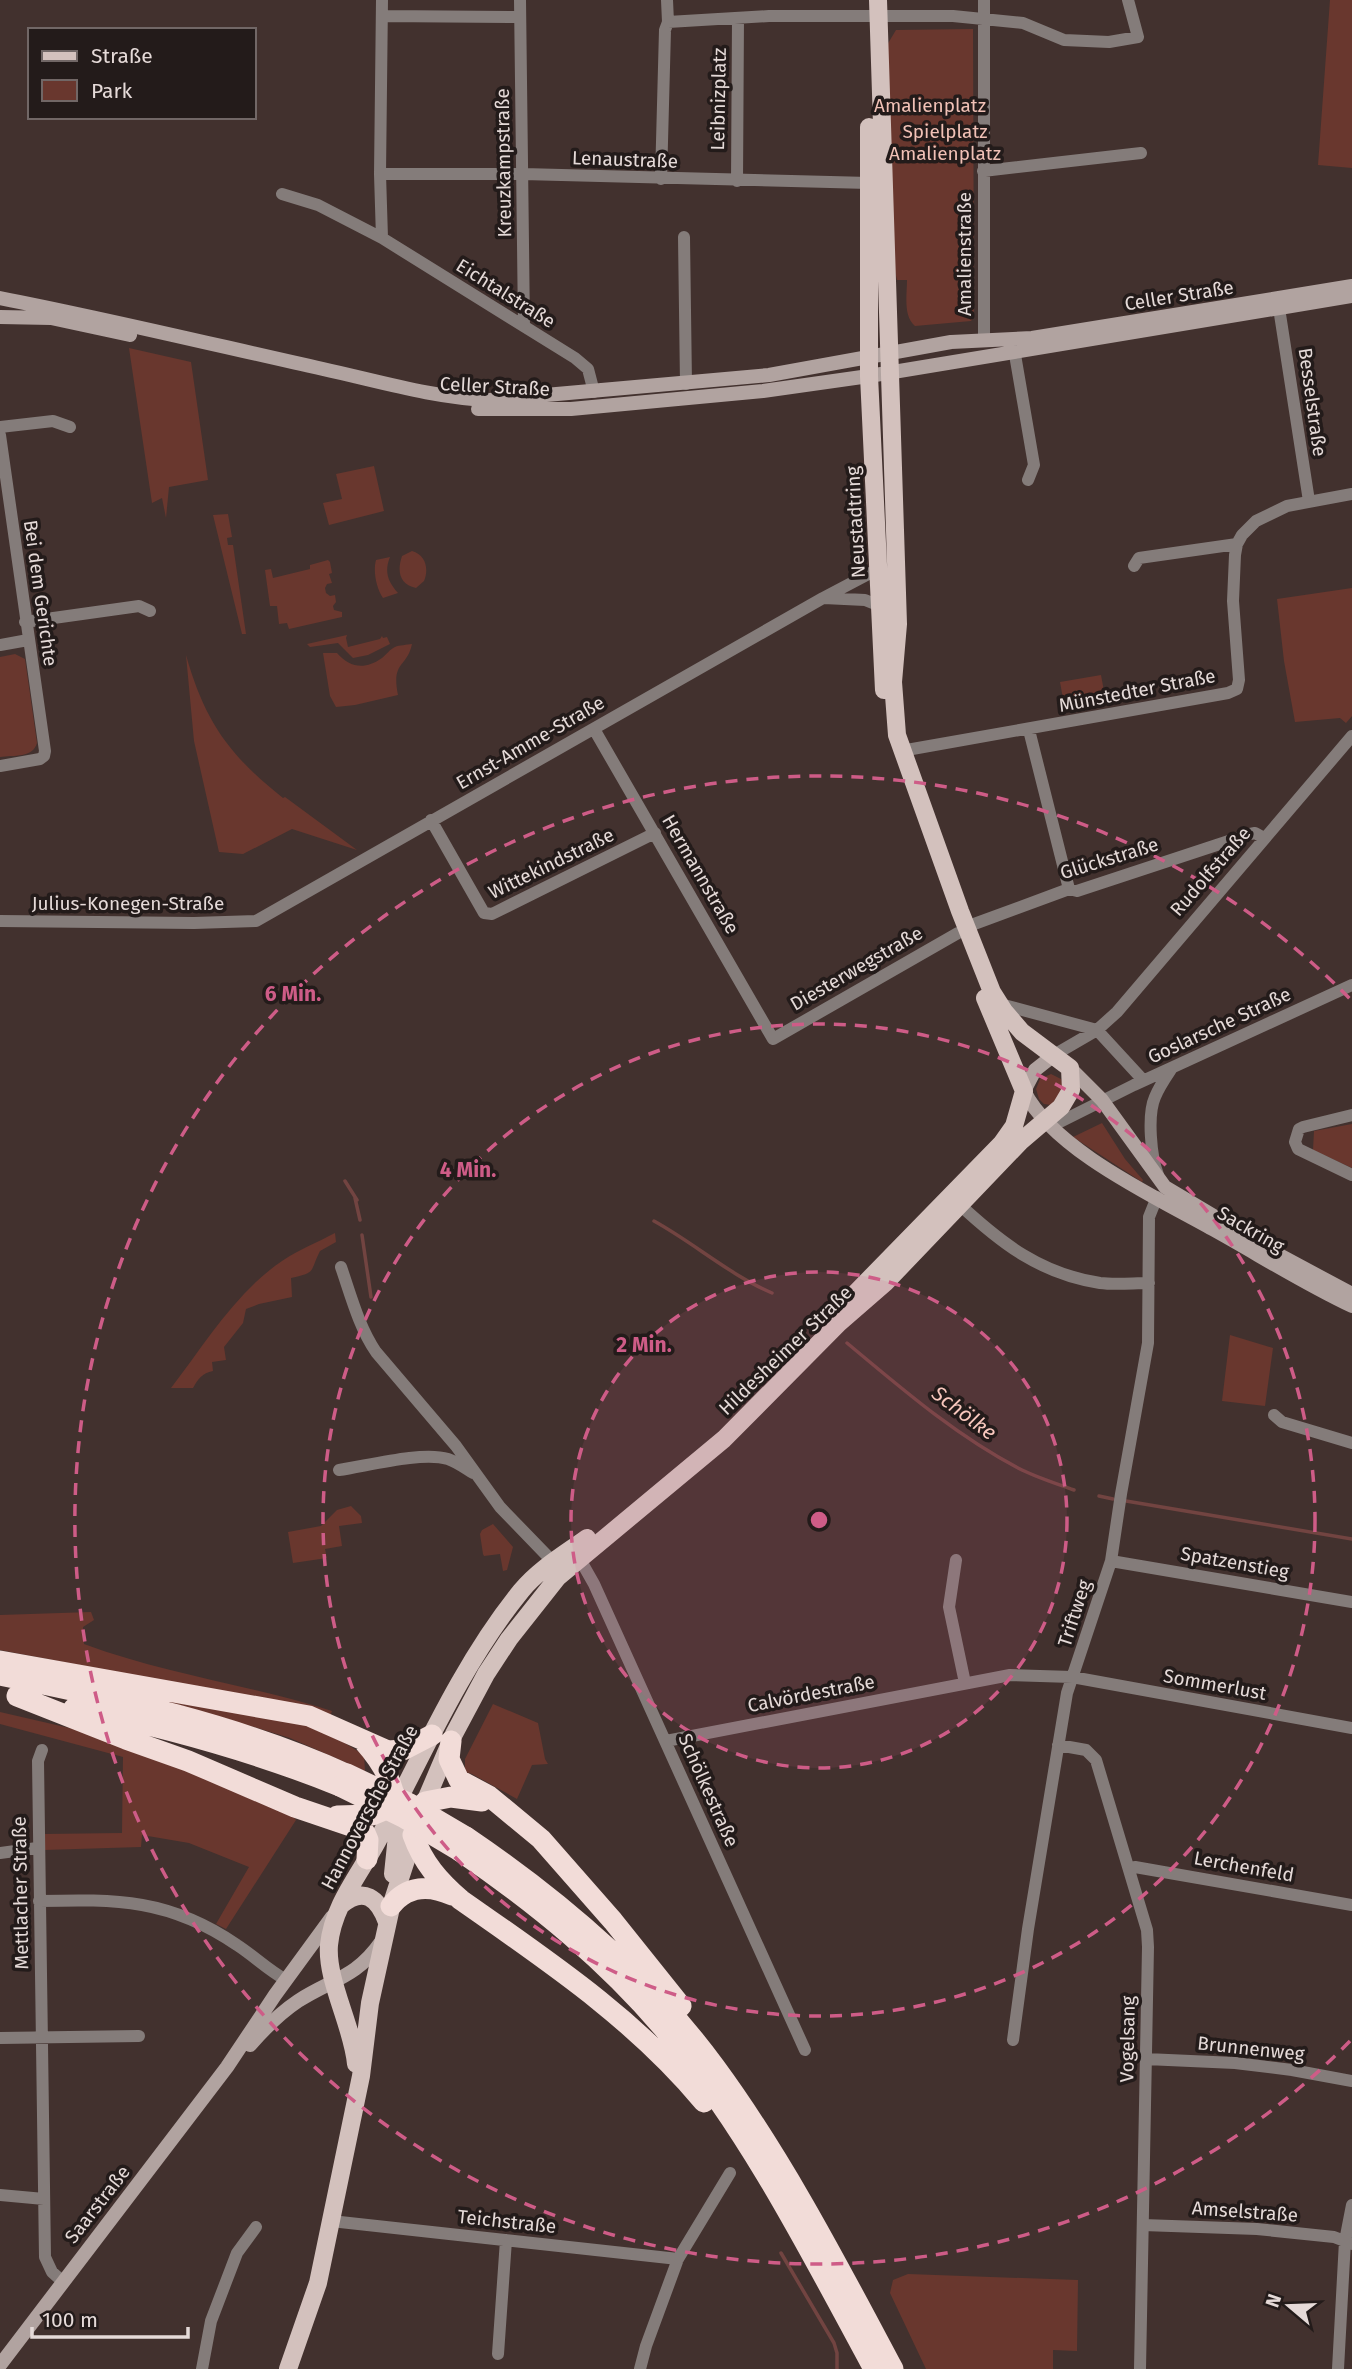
<svg xmlns="http://www.w3.org/2000/svg" width="1352" height="2369" font-family="'Fira Sans',sans-serif">
	<style>
		.green { fill: #69372e }
		.lines { fill: none; stroke-linecap: round; stroke-linejoin: round }
		.stream { stroke: #724441; stroke-width: 3.5 }
		.street { stroke: #847c7a; stroke-width: 12 }
		.secondary { stroke: #b1a3a0; stroke-width: 14 }
		.primary { stroke: #d3c1bd; stroke-width: 18 }
		.highway { stroke: #f2dcd8; stroke-width: 21 }
		.highway-bridge { stroke: #f2dcd8; stroke-width: 21 }
		.ring { fill: none; stroke: #ce5c87; stroke-width: 3.5; stroke-dasharray: 12 9 }
		.labels { text-anchor: middle; stroke-width: 7; stroke-linejoin: round; paint-order: stroke }
		.street-label { font-size: 19px; fill: #e5dad8; stroke: #231b1a }
		.park-label { font-size: 19px; fill: #f1c1b6; stroke: #231b1a }
		.water-label { font-size: 21px; font-style: italic; fill: #f8c7bd; stroke: #231b1a }
		.centre { fill: #ce5c87; stroke: #231b1a; stroke-width: 3.5 }
		.ring-label { font-size: 21px; text-anchor: middle; font-weight: bold; fill: #ce5c87; stroke: #231b1a; stroke-width: 7; stroke-linejoin: round; paint-order: stroke }
	</style>
	<rect width="100%" height="100%" fill="#42312e"/>
	<path class="green" d="M1330,0H1352V168L1318,165Z
		M973,29L974,317L971,321L915,326C903,316 907,295 907,280H897L891,255L884,50L896,30Z
		M129,348L191,362L208,480L169,487L166,518L162,498L152,503Z
		M374,466L384,511L329,525L323,503L342,499L336,474Z
		M228,514L232,537L227,538L228,545H233L246,634H242L213,515Z
		M412,551C426,555 429,569 424,581L416,588C399,584 397,571 402,556Z
		M390,557C384,572 388,582 398,593L383,598C376,588 373,571 376,560Z
		M328,560L330,562L332,573L329,574L332,583L327,584L325,588L326,593L330,596L335,595L336,602L333,606L334,610L342,612V617L289,629L287,623L279,624L277,606H270L265,570L271,569L273,578L310,569V565Z
		M1352,588V716L1346,723L1340,718L1295,722L1284,661L1277,599Z
		M347,635L346,638L348,647L380,639L382,636L383,638L387,637L390,644L368,655L353,658L338,643L310,647L307,644Z
		M412,644C407,668 391,661 398,695L355,705L336,707L330,696L323,653H337C350,668 365,670 382,658C386,655 390,649 395,647C399,645 407,645 412,644Z
		M15,654L25,659L37,743C33,758 14,755 0,757V657Z
		M186,655C205,722 229,755 283,798L285,797L357,850L292,829L243,854L219,852L194,741Z
		M1101,675L1106,702L1065,710L1060,682Z
		M1051,1074L1061,1079L1064,1089L1051,1105L1044,1104L1039,1099L1036,1089L1040,1079Z
		M1102,1123L1125,1159L1143,1180L1142,1182L1073,1137Z
		M1352,1124V1168L1313,1150L1314,1131Z
		M335,1233L336,1242L320,1251C309,1273 317,1272 291,1278L292,1297L259,1304L246,1309L243,1323L224,1347L226,1360L212,1362L213,1371C202,1373 198,1379 193,1388H171C205,1344 235,1293 282,1261C298,1250 318,1242 335,1233Z
		M1230,1335L1273,1348L1265,1406L1222,1401Z
		M351,1506L361,1516L362,1523L339,1526L342,1546L325,1549L327,1558L293,1563L288,1532L321,1526L337,1510Z
		M493,1524L513,1547L507,1570L503,1571L500,1554L484,1556L483,1554L480,1534L482,1530Z
		M91,1612L94,1620L83,1627L84,1644C165,1674 250,1685 332,1711L330,1716L200,1688L0,1650V1615Z
		M134,1695L289,1719L332,1735L364,1755L365,1771L290,1738L231,1720Z
		M493,1704L538,1723L545,1759L548,1764L532,1765L517,1799L472,1774L465,1772V1759Z
		M0,1712L78,1730L188,1771L292,1815L296,1820L226,1929L216,1924L249,1867L189,1843L142,1835L141,1847L44,1850V1834L122,1833L123,1757L0,1724Z
		M908,2274L1078,2280L1077,2351L1053,2350V2369H926L890,2293L893,2280Z"/>
	<g class="lines">
		<path class="stream" d="M345,1181L357,1200
			M355,1198L360,1220
			M654,1221C694,1243 730,1275 772,1293
			M362,1235L371,1297
			M847,1343C901,1388 955,1435 1018,1468C1035,1477 1055,1483 1074,1490
			M1099,1496L1113,1499
			M1126,1501L1352,1539
			M781,2253L834,2343L837,2353V2369"/>
		<path class="street" d="M382,0L380,174L382,238L575,358L588,369L594,392
			M520,0L524,326
			M382,16L520,17
			M668,22L769,16H953L1023,23L1064,40L1109,42L1138,37L1128,0
			M983,171L1141,153
			M380,174H523L869,183
			M661,179L665,30L668,22L667,0
			M737,181L738,18
			M282,194L318,205L382,238
			M684,237L686,384
			M1279,308L1309,501
			M984,340V0
			M1013,343L1034,465L1028,480
			M0,427L53,421L70,427
			M0,435L45,751L44,756L40,759L0,766
			M1134,566L1139,558L1237,544
			M824,598L865,600L880,606
			M25,622L139,606L150,611
			M0,645L28,640
			M594,729L773,1039L958,933
			M1029,730L1069,889
			M901,751L1228,693L1237,689L1239,680L1233,601L1235,555L1237,544L1242,535L1256,521L1287,506L1352,494
			M431,820L484,913L492,914L655,833
			M0,921L194,923L256,921L823,598L878,569L883,570
			M966,927L1069,889L1077,891L1250,834L1255,833L1264,838
			M1000,1004L1097,1030L1143,1080
			M1054,1055L1097,1030L1117,1012L1352,736
			M1352,1115L1303,1127L1299,1129L1295,1142L1298,1149L1352,1175
			M1044,1121L1056,1124L1134,1085L1352,985
			M1158,1175C1151,1157 1147,1115 1155,1097C1159,1087 1166,1077 1172,1068
			M959,1204C1002,1244 1041,1274 1100,1283C1116,1285 1133,1283 1149,1283
			M341,1267C351,1296 359,1327 376,1352L456,1446L500,1507L558,1567
			M1274,1415L1282,1422L1352,1443
			M339,1470C367,1466 422,1451 448,1459C457,1462 465,1468 473,1473
			M577,1554L594,1584L805,2050
			M956,1560L949,1607L965,1683
			M1111,1561L1352,1602
			M666,1741L1010,1675L1072,1677L1352,1728
			M1058,1745L1086,1750L1096,1760L1147,1930L1148,1947L1140,2369
			M42,1750L38,1761L45,2257L52,2272L62,2281
			M0,1853L37,1848
			M1129,1869L1135,1867L1352,1905
			M39,1901C117,1899 170,1899 237,1945C254,1956 268,1970 286,1980
			M0,2038L139,2036
			M1013,2040L1028,1929L1067,1693L1111,1561L1121,1494L1148,1343L1149,1217L1157,1197
			M1146,2059L1235,2063L1292,2070L1352,2081
			M0,2195L44,2199
			M331,2221L678,2259
			M1143,2225L1257,2229L1334,2237L1352,2244
			M498,2354L506,2240
			M202,2369L211,2321L237,2253L256,2227
			M640,2369L646,2346L678,2259L730,2173
			M1338,2369L1345,2241L1352,2205"/>
		<path class="secondary" d="M0,298C108,319 215,345 323,369C378,381 434,398 490,400L769,375L951,342L1032,338L1352,286
			M0,317L51,318L130,335
			M478,409H571L763,391L869,376L1352,296
			M1054,1055L1035,1070L1024,1091C1054,1151 1158,1198 1216,1231C1261,1256 1305,1284 1352,1306
			M1070,1068L1102,1100L1165,1187L1281,1256L1352,1294
			M250,2045C265,2028 280,2013 298,2001C332,1979 356,1978 381,1942
			M0,2365L227,2067L275,1995L332,1917"/>
		<path class="primary" d="M869,127V376L884,690
			M839,1310L1002,1143L1014,1126L1024,1091L985,998
			M393,1874L398,1826L396,1805
			M341,1905C364,1886 378,1898 387,1922
			M356,2064C353,2027 326,1980 329,1945C333,1905 360,1874 378,1840C422,1756 461,1665 521,1591C539,1569 565,1554 587,1538
			M288,2369L318,2283L361,2076L370,2003L392,1903L425,1802L454,1734L486,1674L509,1639L558,1577L724,1439L839,1323L885,1283L1020,1142L1061,1107L1071,1090L1070,1068L1022,1032L1004,1011L992,992L960,911L897,735L893,682L898,624L878,0"/>
		<path class="highway" d="M0,1661L309,1716L388,1751L403,1750L432,1735
			M0,1675C118,1699 236,1724 346,1774
			M17,1696L126,1739L188,1761L295,1807L354,1827L365,1833L368,1840L367,1859
			M74,1708C165,1727 254,1751 340,1786
			M451,1741L449,1759L459,1780L489,1796L541,1839L613,1921L681,2006
			M425,1802L451,1797L482,1801
			M337,1816L372,1815L396,1805C393,1781 381,1761 365,1743
			M413,1835C423,1863 439,1881 461,1900C548,1961 635,2019 704,2102
			M466,1837C559,1900 647,1974 715,2067C784,2161 838,2266 893,2369
			M460,1851C537,1904 610,1963 670,2036C753,2137 812,2255 874,2369
			M391,1906C407,1885 430,1885 452,1895"/>
		<path class="highway-bridge" d="M347,1774L410,1804L466,1837
			M340,1786L403,1817L460,1851"/>
	</g>
	<circle cx="819" cy="1520" r="248" fill="#ce5c87" fill-opacity=".12"/>
	<g class="ring">
		<circle cx="819" cy="1520" r="248"/>
		<circle cx="819" cy="1520" r="496"/>
		<path d="M1350 2041A744 744 0 1 1 1350 999"/>
	</g>
	<g class="labels">
		<g class="street-label">
			<text transform="translate(718 99) rotate(-89)" y="7">Leibnizplatz</text>
			<text transform="translate(625 159) rotate(2)" y="7">Lenaustraße</text>
			<text transform="translate(503 163) rotate(-91)" y="7">Kreuzkampstraße</text>
			<text transform="translate(964 254) rotate(-90)" y="7">Amalienstraße</text>
			<text transform="translate(506 293) rotate(32)" y="7">Eichtalstraße</text>
			<text transform="translate(1179 295) rotate(-9)" y="7">Celler Straße</text>
			<text transform="translate(495 386) rotate(3)" y="7">Celler Straße</text>
			<text transform="translate(1313 402) rotate(82)" y="7">Besselstraße</text>
			<text transform="translate(855 522) rotate(-93)" y="7">Neustadtring</text>
			<text transform="translate(41 593) rotate(82)" y="7">Bei dem Gerichte</text>
			<text transform="translate(1137 690) rotate(-11)" y="7">Münstedter Straße</text>
			<text transform="translate(530 742) rotate(-30)" y="7">Ernst-Amme-Straße</text>
			<text transform="translate(1109 858) rotate(-17)" y="7">Glückstraße</text>
			<text transform="translate(551 863) rotate(-26)" y="7">Wittekindstraße</text>
			<text transform="translate(1210 871) rotate(-49)" y="7">Rudolfstraße</text>
			<text transform="translate(701 874) rotate(60)" y="7">Hermannstraße</text>
			<text x="128" y="910">Julius-Konegen-Straße</text>
			<text transform="translate(856 968) rotate(-30)" y="7">Diesterwegstraße</text>
			<text transform="translate(1219 1025) rotate(-25)" y="7">Goslarsche Straße</text>
			<text transform="translate(1251 1229) rotate(30)" y="7">Sackring</text>
			<text transform="translate(785 1350) rotate(-44)" y="7">Hildesheimer Straße</text>
			<text transform="translate(1235 1562) rotate(10)" y="7">Spatzenstieg</text>
			<text transform="translate(1074 1613) rotate(-72)" y="7">Triftweg</text>
			<text transform="translate(1215 1684) rotate(10)" y="7">Sommerlust</text>
			<text transform="translate(811 1693) rotate(-11)" y="7">Calvördestraße</text>
			<text transform="translate(709 1790) rotate(66)" y="7">Schölkestraße</text>
			<text transform="translate(369 1807) rotate(-62)" y="7">Hannoversche Straße</text>
			<text transform="translate(1244 1866) rotate(10)" y="7">Lerchenfeld</text>
			<text transform="translate(20 1893) rotate(-91)" y="7">Mettlacher Straße</text>
			<text transform="translate(1127 2039) rotate(-89)" y="7">Vogelsang</text>
			<text transform="translate(1251 2048) rotate(6)" y="7">Brunnenweg</text>
			<text transform="translate(97 2204) rotate(-52)" y="7">Saarstraße</text>
			<text transform="translate(1245 2211) rotate(4)" y="7">Amselstraße</text>
			<text transform="translate(507 2221) rotate(6)" y="7">Teichstraße</text>
		</g>
		<g class="park-label">
			<text x="930" y="112">Amalienplatz</text>
			<text x="945" y="138">Spielplatz<tspan x="945" dy="22">Amalienplatz</tspan></text>
		</g>
		<g class="water-label">
			<text transform="translate(964 1413) rotate(37)" y="7">Schölke</text>
		</g>
	</g>
	<circle cx="819" cy="1520" r="10" class="centre"/>
	<g class="ring-label">
		<text x="293" y="1001">6 Min.</text>
		<text x="468" y="1177">4 Min.</text>
		<text x="644" y="1352">2 Min.</text>
	</g>
	<rect x="28" y="28" width="228" height="91" fill="#231b1a" stroke="#716766" stroke-width="2"/>
	<rect x="42" y="51" width="35" height="10" fill="#d3c1bd" stroke="#716766" stroke-width="2"/>
	<text x="91" y="63" font-size="21" fill="#e5dad8">Straße</text>
	<rect x="42" y="80" width="35" height="21" fill="#69372e" stroke="#716766" stroke-width="2"/>
	<text x="91" y="98" font-size="21" fill="#e5dad8">Park</text>
	<g transform="translate(1289 2306) rotate(289)" stroke="#231b1a" stroke-width="5" paint-order="stroke">
	<path d="M0-5L12 26L0 18L-12 26Z" fill="#e5dad8"/>
	<text y="-10" font-size="19" font-weight="bold" text-anchor="middle" fill="#e5dad8">N</text>
	</g>
	<path d="M32 2327v10h156v-10" fill="none" stroke="#e5dad8" stroke-width="3.5"/>
	<text x="42" y="2327" font-size="21" fill="#e5dad8" stroke="#231b1a" stroke-width="5" paint-order="stroke">100 m</text>
</svg>
